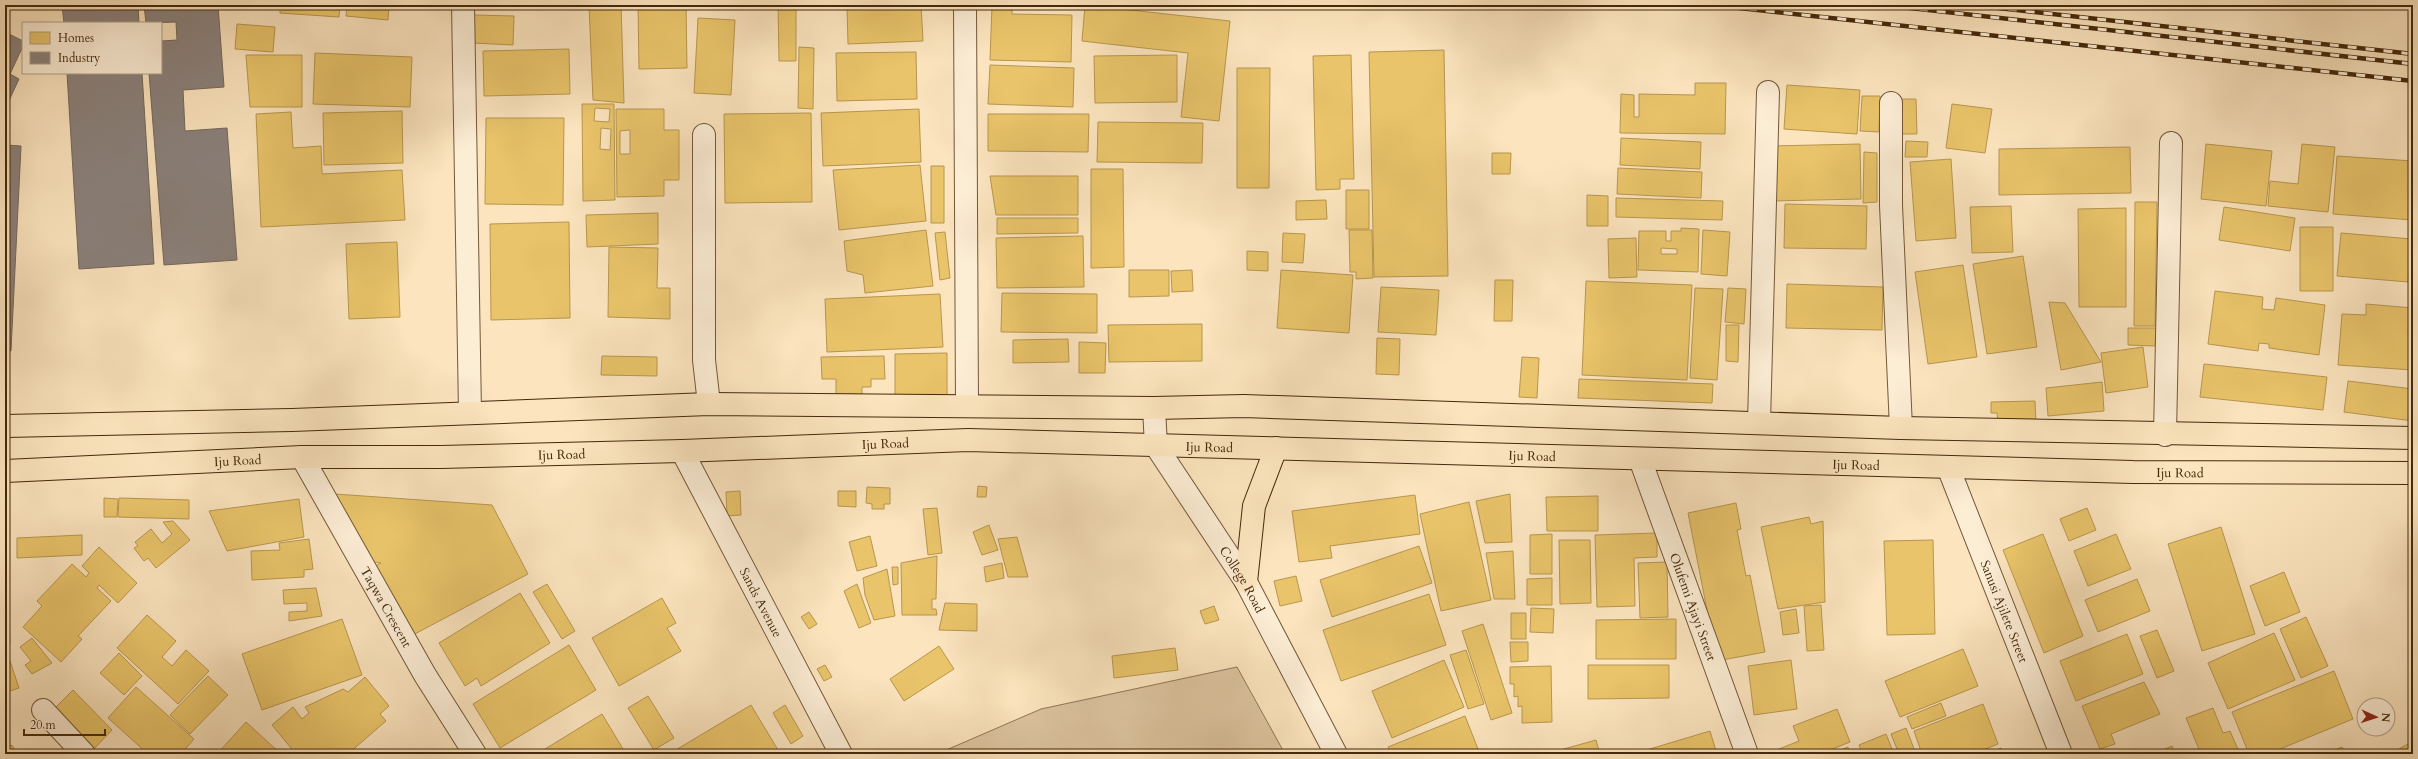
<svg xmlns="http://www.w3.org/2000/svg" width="2418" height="759" font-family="Cardo,serif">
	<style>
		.green { fill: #dcc4a0; stroke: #907656 }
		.homes { fill: #e9c46a; stroke: #b8964e; fill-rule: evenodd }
		.industry { fill: #8a817c; stroke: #75675a }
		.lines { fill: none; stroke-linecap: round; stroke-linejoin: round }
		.minor-casing { stroke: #725838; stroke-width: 24 }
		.major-casing { stroke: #44290b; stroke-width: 24 }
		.minor { stroke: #fcedd5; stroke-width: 22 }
		.major { stroke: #fbe4be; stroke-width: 22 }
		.rail-casing { stroke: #44290b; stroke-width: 4.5 }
		.rail { stroke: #fcedd5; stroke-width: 3; stroke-dasharray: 9; stroke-linecap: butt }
		.labels { text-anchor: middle; stroke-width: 4; stroke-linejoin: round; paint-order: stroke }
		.street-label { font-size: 13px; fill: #44290b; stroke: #fcedd5 }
	</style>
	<rect width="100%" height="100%" fill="#fbe4be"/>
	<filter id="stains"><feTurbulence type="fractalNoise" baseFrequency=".005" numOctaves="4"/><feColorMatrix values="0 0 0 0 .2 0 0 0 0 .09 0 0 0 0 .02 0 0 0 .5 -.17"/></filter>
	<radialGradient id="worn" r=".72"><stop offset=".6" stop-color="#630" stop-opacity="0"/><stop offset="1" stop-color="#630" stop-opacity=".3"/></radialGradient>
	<path class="green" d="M1237,667L1285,754H937L1041,709Z"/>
	<path class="homes" d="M229,5H274V9Z
		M280,5H340L339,17L280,13Z
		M347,5H389L388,20L346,16Z
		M589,5H621L624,103L593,100Z
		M638,5H686L687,68L639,69Z
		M778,5H796V61H779Z
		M921,5L923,41L848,44L847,7Z
		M992,5H1012V14L1072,15L1071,62L990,60Z
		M1085,5L1230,21L1219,121L1181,117L1188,53L1082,41Z
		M474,15L514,16L513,45L473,43Z
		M698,18L735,20L731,95L694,93Z
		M237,24L275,27L273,52L235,49Z
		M799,47L814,48L813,109L798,108Z
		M569,49L570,94L484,96L483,51Z
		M1444,50L1448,276L1374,277L1369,52Z
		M916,52L917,99L837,101L836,53Z
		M315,53L412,57L410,107L313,104Z
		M246,55H302V107H250Z
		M1177,55V102L1095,103L1094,56Z
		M1351,55L1354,179H1340V189L1316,190L1313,56Z
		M990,65L1074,68L1073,107L988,104Z
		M1237,68H1270L1269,188H1237Z
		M1695,83H1726L1725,134L1620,133L1621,94L1634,95V117H1639V94L1695,95Z
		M1787,85L1860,90L1857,134L1784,129Z
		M1862,96H1880L1879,132L1860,131Z
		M1899,99H1916L1917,134H1900Z
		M582,104H614L615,200L583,201ZM595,108L610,109L609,122L594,121ZM601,128L611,129L610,150L600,149Z
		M1952,104L1992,109L1985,153L1946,148Z
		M616,109H664V130H679V180H664V196L617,197ZM630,130V154H620V131Z
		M919,109L921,162L823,166L821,113Z
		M402,111L403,163L324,165L323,113Z
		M291,112L293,148L321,146L322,174L402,170L405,220L261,227L256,114Z
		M811,113L812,202L725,203L724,114Z
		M988,114H1089L1088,152L988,151Z
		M486,118H564L563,205L485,204Z
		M1098,122L1203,123L1202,163L1097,162Z
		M1621,138L1701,142L1700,169L1620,165Z
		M1906,141L1928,142L1927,157H1905Z
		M1860,144L1861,199L1772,201L1771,146Z
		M2206,144L2272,151L2266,206L2201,199Z
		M2302,144L2335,147L2328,212L2268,206L2270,181L2298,184Z
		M2130,147L2131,193L1999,195V149Z
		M1864,152L1877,153V202L1863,203Z
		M1492,153H1511L1510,174H1492Z
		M2337,156L2413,161V220L2333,214Z
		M1951,159L1956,238L1916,241L1910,162Z
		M920,165L926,221L839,230L833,170Z
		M931,166H944V223H931Z
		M1618,168L1702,172L1701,198L1617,194Z
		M1091,169H1123L1124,267L1091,268Z
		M990,176H1078V215H996Z
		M1346,190H1369V229H1346Z
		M1587,195L1608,196V226H1587Z
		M1616,198L1723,201L1722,220L1616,217Z
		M1326,200L1327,219L1296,220V201Z
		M2135,202H2157L2155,326H2134Z
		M1785,204L1867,206L1866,249L1784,248Z
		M2011,206L2013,252L1972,253L1970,207Z
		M2224,207L2295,218L2290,251L2219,240Z
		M2126,208V307H2079L2078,209Z
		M658,213V244L587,247L586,215Z
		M997,218H1078V233L997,234Z
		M569,222L570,318L491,320L490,224Z
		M2300,227H2333V291H2300Z
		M1681,228L1699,229L1698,272L1638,270L1639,231H1666V241H1671V231H1681Z
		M926,230L933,286L865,293L863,275L847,271L844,241Z
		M1349,230H1372L1373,278L1356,279V272H1350Z
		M1703,230L1730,232L1727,276L1701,274Z
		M945,232L950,278L940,280L935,233Z
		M1283,233L1305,234L1303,263L1282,262Z
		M2341,233L2412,239L2408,282L2337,276Z
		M1083,236L1084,287L997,288L996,238Z
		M1636,238L1637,277L1609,278L1608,239Z
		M397,242L400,317L349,319L346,244Z
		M609,247L658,248L657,288H670V319L608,317Z
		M1661,248L1677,249V254H1661Z
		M1247,251L1268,252V271L1247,270Z
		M2023,256L2037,347L1987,354L1973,264Z
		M1963,265L1977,357L1928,364L1915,272Z
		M1129,270H1169V296L1129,297Z
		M1192,270L1193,291L1172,292L1171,271Z
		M1281,270L1353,275L1349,333L1277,328Z
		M1495,280H1513L1512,321H1494Z
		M1586,281L1692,285L1687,380L1582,375Z
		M1787,284L1883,287L1882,330L1786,328Z
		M1381,287L1439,290L1436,335L1378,332Z
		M1695,288L1723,289L1717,380L1690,378Z
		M1728,288L1746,289L1744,324L1725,322Z
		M2215,291L2263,297L2262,309L2274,310L2276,298L2325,305L2319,355L2269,348V344L2259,343L2258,351L2208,344Z
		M1002,293L1097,294V333L1001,332Z
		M940,294L943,347L827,352L825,299Z
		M2049,302L2065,303L2101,362L2061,370Z
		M2366,304L2413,308V370L2338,365L2342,314L2366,315Z
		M1202,324V361L1109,362L1108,325Z
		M1726,325H1739L1738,362L1726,361Z
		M2128,328H2156L2155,346L2128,345Z
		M1377,338L1400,339L1399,375L1376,374Z
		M1068,339L1069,362L1013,363V340Z
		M1079,342L1106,343L1105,373H1079Z
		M2143,347L2148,387L2106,393L2101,353Z
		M947,353V397L895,398V354Z
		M602,356L657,357V376L601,375Z
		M884,356L885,379H871V387H862V397H836V379H822L821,357Z
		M1522,357L1539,358L1537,398L1519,397Z
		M2204,364L2327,377L2323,410L2200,397Z
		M1579,379L1713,384L1712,403L1578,398Z
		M2348,381L2413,389V421L2344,412Z
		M2102,382L2104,411L2048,416L2046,388Z
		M2035,401L2036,423H1998L1997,413H1991V402Z
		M978,486L987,487L986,497H977Z
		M867,487L890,488V504H884V509H872V504L866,503Z
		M740,491L741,515L727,516L726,492Z
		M838,491H856V507L838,506Z
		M335,494L492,505L528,574L411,636L375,566L381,563L374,562Z
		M1510,494L1512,542L1485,543L1476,501Z
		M1415,495L1420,534L1330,546L1332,558L1299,562L1292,511Z
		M1598,496V531H1547L1546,497Z
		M104,498L118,499L117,517H104Z
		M119,498L189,500V519L118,517Z
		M299,499L304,537L227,551L209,511Z
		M1469,502L1491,600L1441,611L1420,514Z
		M1736,503L1741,529L1737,530L1746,576L1750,575L1765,652L1717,661L1688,513Z
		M937,508L942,553L928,555L923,509Z
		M2087,508L2096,530L2069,541L2060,519Z
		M1809,517L1811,524L1823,521L1825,602L1778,609L1761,527Z
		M5,518L10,643H5Z
		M173,521L190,540L156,568L148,558L144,561L134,548L138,546L135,542L151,529L162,543L172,534L163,522Z
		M989,525L998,550L982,555L973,532Z
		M2221,527L2255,634L2202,651L2168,544Z
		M1657,533V557L1634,558L1635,606L1597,607L1595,535Z
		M1552,534V574H1530V535Z
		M2043,534L2083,636L2044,653L2003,550Z
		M2116,534L2131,569L2088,586L2074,551Z
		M82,535V555L17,558V538Z
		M870,536L877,566L857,571L849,542Z
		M1017,537L1028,577H1008L998,539Z
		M309,539L313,569L304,570V577L252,580L251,551L280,550L279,543Z
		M1559,540H1590L1591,603L1560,604Z
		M1933,540L1935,634L1887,635L1884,541Z
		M1419,546L1432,583L1332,617L1320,580Z
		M99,547L137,583L118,603L99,585L97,588L111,601L78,636L82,639L61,662L23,627L42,606L37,601L72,564L86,577L89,573L82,566Z
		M1513,551L1515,599H1494L1486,553Z
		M937,556L936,599H932V609H936L937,615H902L901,563Z
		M1667,562L1668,617L1640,618L1638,563Z
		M1002,563L1004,578L986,582L984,567Z
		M892,567H898V584L893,585Z
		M887,569L895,616L874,620L865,595L863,578Z
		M2284,572L2300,612L2265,626L2250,586Z
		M1296,576L1302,601L1280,606L1274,581Z
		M1552,578V605H1527V579Z
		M2137,579L2150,611L2098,632L2085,600Z
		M547,584L575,631L562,639L533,592Z
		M857,584L871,623L859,628L844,591Z
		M316,588L322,616L289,621V612L307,611V603L284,604L283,590Z
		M520,593L550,643L481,686L477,678L465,686L439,643Z
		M1429,594L1446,645L1341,681L1323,630Z
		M662,598L676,623L667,628L681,651L619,686L592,638Z
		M945,603L977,604V631L939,630Z
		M1821,605L1824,650L1807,651L1804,606Z
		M1214,606L1219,620L1205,624L1200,611Z
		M1531,608L1554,609L1553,633L1530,632Z
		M1796,609L1799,633L1783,635L1780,612Z
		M809,612L817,624L809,629L801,617Z
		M1511,613H1526V639H1511Z
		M147,615L176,641L162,657L172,666L186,650L209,671L178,704L117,648Z
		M2306,617L2328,666L2301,678L2280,629Z
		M342,619L362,675L262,710L242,654Z
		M1676,619V659H1596V620Z
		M1483,624L1512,713L1491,720L1462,631Z
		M2157,630L2174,671L2157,678L2140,636Z
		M2274,633L2295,680L2228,709L2208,663Z
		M2127,634L2143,674L2076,701L2060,661Z
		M32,638L52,663L32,674L25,665L31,661L20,647Z
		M1510,642H1528V661L1511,662Z
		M569,645L596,690L500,748L473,704Z
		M939,646L954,669L904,701L890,679Z
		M1175,648L1178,670L1114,678L1112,656Z
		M1963,649L1978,686L1900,717L1885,681Z
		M1466,650L1484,704L1468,709L1450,655Z
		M119,653L142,676L124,695L100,673Z
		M9,658L19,688L5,693V659Z
		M1444,660L1464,707L1392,738L1372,691Z
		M1791,660L1797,709L1754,715L1748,666Z
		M825,665L832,677L824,681L817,669Z
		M1588,665H1669V698L1588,699Z
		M1551,666L1552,722L1522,723V706L1518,707V696L1514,697V684H1510V667Z
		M2334,671L2353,719L2268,754H2249L2232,712Z
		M208,676L228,695L190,734L170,715Z
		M365,677L389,706L380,714L386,721L349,753L350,754H296L272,725L293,707L302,719L309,713L305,707L343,689L348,692Z
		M2144,682L2160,714L2111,734L2115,744L2100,749L2082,706Z
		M136,687L194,739L181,754H148L108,718Z
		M73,690L112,730L91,752L50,713Z
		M648,696L674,738L654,750L628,708Z
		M1941,703L1946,716L1912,729L1907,717Z
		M1983,704L1998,744L1973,754H1922L1914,731Z
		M751,705L778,750L771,754H714L712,752L709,754H669Z
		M785,705L803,736L791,744L773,713Z
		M2213,708L2223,733L2230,731L2240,754H2201L2186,718Z
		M1837,709L1850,742L1820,754H1775L1774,751L1799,741L1793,726Z
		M602,714L626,754H537Z
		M1465,716L1480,754H1391L1388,747Z
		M246,722L281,754H217Z
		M1906,728L1916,754H1899L1891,734Z
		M1710,731L1717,754H1633Z
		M1886,734L1894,754H1863L1859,745Z
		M1596,740L1600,754H1546Z
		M2413,741V754H2390Z
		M12,745L17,754H5V749Z
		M2172,746L2175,754H2153Z
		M1848,747L1850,754H1831Z
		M2342,747L2345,754H2324Z
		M2001,748L2003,754H1987Z"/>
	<path class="industry" d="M62,5H138L139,23H64Z
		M144,5H218L224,87L183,90L185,131L227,128L237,260L164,265L149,73H161V41L177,40L176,22L146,23Z
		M5,32L23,41V46L10,74L19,79L5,109Z
		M67,73H142L154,264L79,269Z
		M5,145L21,146L11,351L5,350Z"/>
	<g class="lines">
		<defs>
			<g id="minor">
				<path d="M463,5L470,412"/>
				<path d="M965,5L967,405"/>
				<path d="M1891,103V205L1901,428"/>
				<path d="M704,135V360L709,404"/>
				<path id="s1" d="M1154,408L1156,446L1246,582L1336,754"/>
				<path d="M1759,422L1768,92"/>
				<path d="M2165,435L2171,143"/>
				<path id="s2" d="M682,451L841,754"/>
				<path id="s3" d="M302,457L425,675L475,754"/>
				<path id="s4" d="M1640,459L1747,754"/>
				<path id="s5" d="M1948,467L2061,754"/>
				<path d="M43,710L84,754"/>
			</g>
			<g id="major">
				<path d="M5,426L292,420L709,404L1154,408L1244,406L1901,428L2413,438"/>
				<path id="s6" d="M5,471L302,457H441L682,451L968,440L2133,472L2413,473"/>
				<path d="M1246,582L1254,506L1276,448"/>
			</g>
		</defs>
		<use href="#minor" class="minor-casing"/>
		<use href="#major" class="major-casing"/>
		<use href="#minor" class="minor"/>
		<use href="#major" class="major"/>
		<defs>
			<path id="rail" d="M1712,5L2413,81
				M1883,5L2413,64
				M1972,5L2413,54"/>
		</defs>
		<use href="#rail" class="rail-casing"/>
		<use href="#rail" class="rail"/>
	</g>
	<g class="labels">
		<g class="street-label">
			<text dy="5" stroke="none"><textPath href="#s6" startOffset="881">Iju Road</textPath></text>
			<text dy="5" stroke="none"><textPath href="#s6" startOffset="1205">Iju Road</textPath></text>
			<text dy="5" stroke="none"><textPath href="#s6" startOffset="557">Iju Road</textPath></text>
			<text dy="5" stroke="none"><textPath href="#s6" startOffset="1528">Iju Road</textPath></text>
			<text dy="5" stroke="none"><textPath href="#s6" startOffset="233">Iju Road</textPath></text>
			<text dy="5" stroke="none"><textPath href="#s6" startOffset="1852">Iju Road</textPath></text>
			<text dy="5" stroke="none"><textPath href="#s6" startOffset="2176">Iju Road</textPath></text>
			<text dy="5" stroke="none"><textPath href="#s1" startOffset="197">College Road</textPath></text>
			<text dy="5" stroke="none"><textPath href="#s2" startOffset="171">Sands Avenue</textPath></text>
			<text dy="5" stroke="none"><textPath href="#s3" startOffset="172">Taqwa Crescent</textPath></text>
			<text dy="5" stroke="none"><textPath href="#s4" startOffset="157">Olufemi Ajayi Street</textPath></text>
			<text dy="5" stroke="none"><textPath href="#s5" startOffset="155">Sanusi Ajilete Street</textPath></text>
		</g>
	</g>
	<rect width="2418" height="759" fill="none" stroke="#fbe4be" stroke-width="20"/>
	<rect x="6" y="6" width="2406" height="747" fill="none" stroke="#44290b" stroke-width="2"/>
	<rect x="10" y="10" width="2398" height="739" fill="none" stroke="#44290b"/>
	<rect x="22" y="22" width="140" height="52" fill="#fcedd5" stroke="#b29f84"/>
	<rect x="30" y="32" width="20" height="12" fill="#e9c46a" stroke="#b29f84"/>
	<text x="58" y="42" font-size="12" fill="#44290b">Homes</text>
	<rect x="30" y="52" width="20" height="12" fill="#8a817c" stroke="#b29f84"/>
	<text x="58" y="62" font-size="12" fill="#44290b">Industry</text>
	<g transform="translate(2376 717) rotate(93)"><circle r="19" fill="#fcedd5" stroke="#b29f84"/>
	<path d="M0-3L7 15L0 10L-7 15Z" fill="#8f2418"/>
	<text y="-6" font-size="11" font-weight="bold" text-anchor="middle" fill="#44290b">N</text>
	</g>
	<path d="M24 729v6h81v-6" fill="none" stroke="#44290b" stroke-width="2"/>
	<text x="30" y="729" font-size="12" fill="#44290b" stroke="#fcedd5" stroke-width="3" paint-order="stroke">20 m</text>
	<rect width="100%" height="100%" filter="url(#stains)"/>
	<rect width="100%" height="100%" fill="url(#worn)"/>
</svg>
